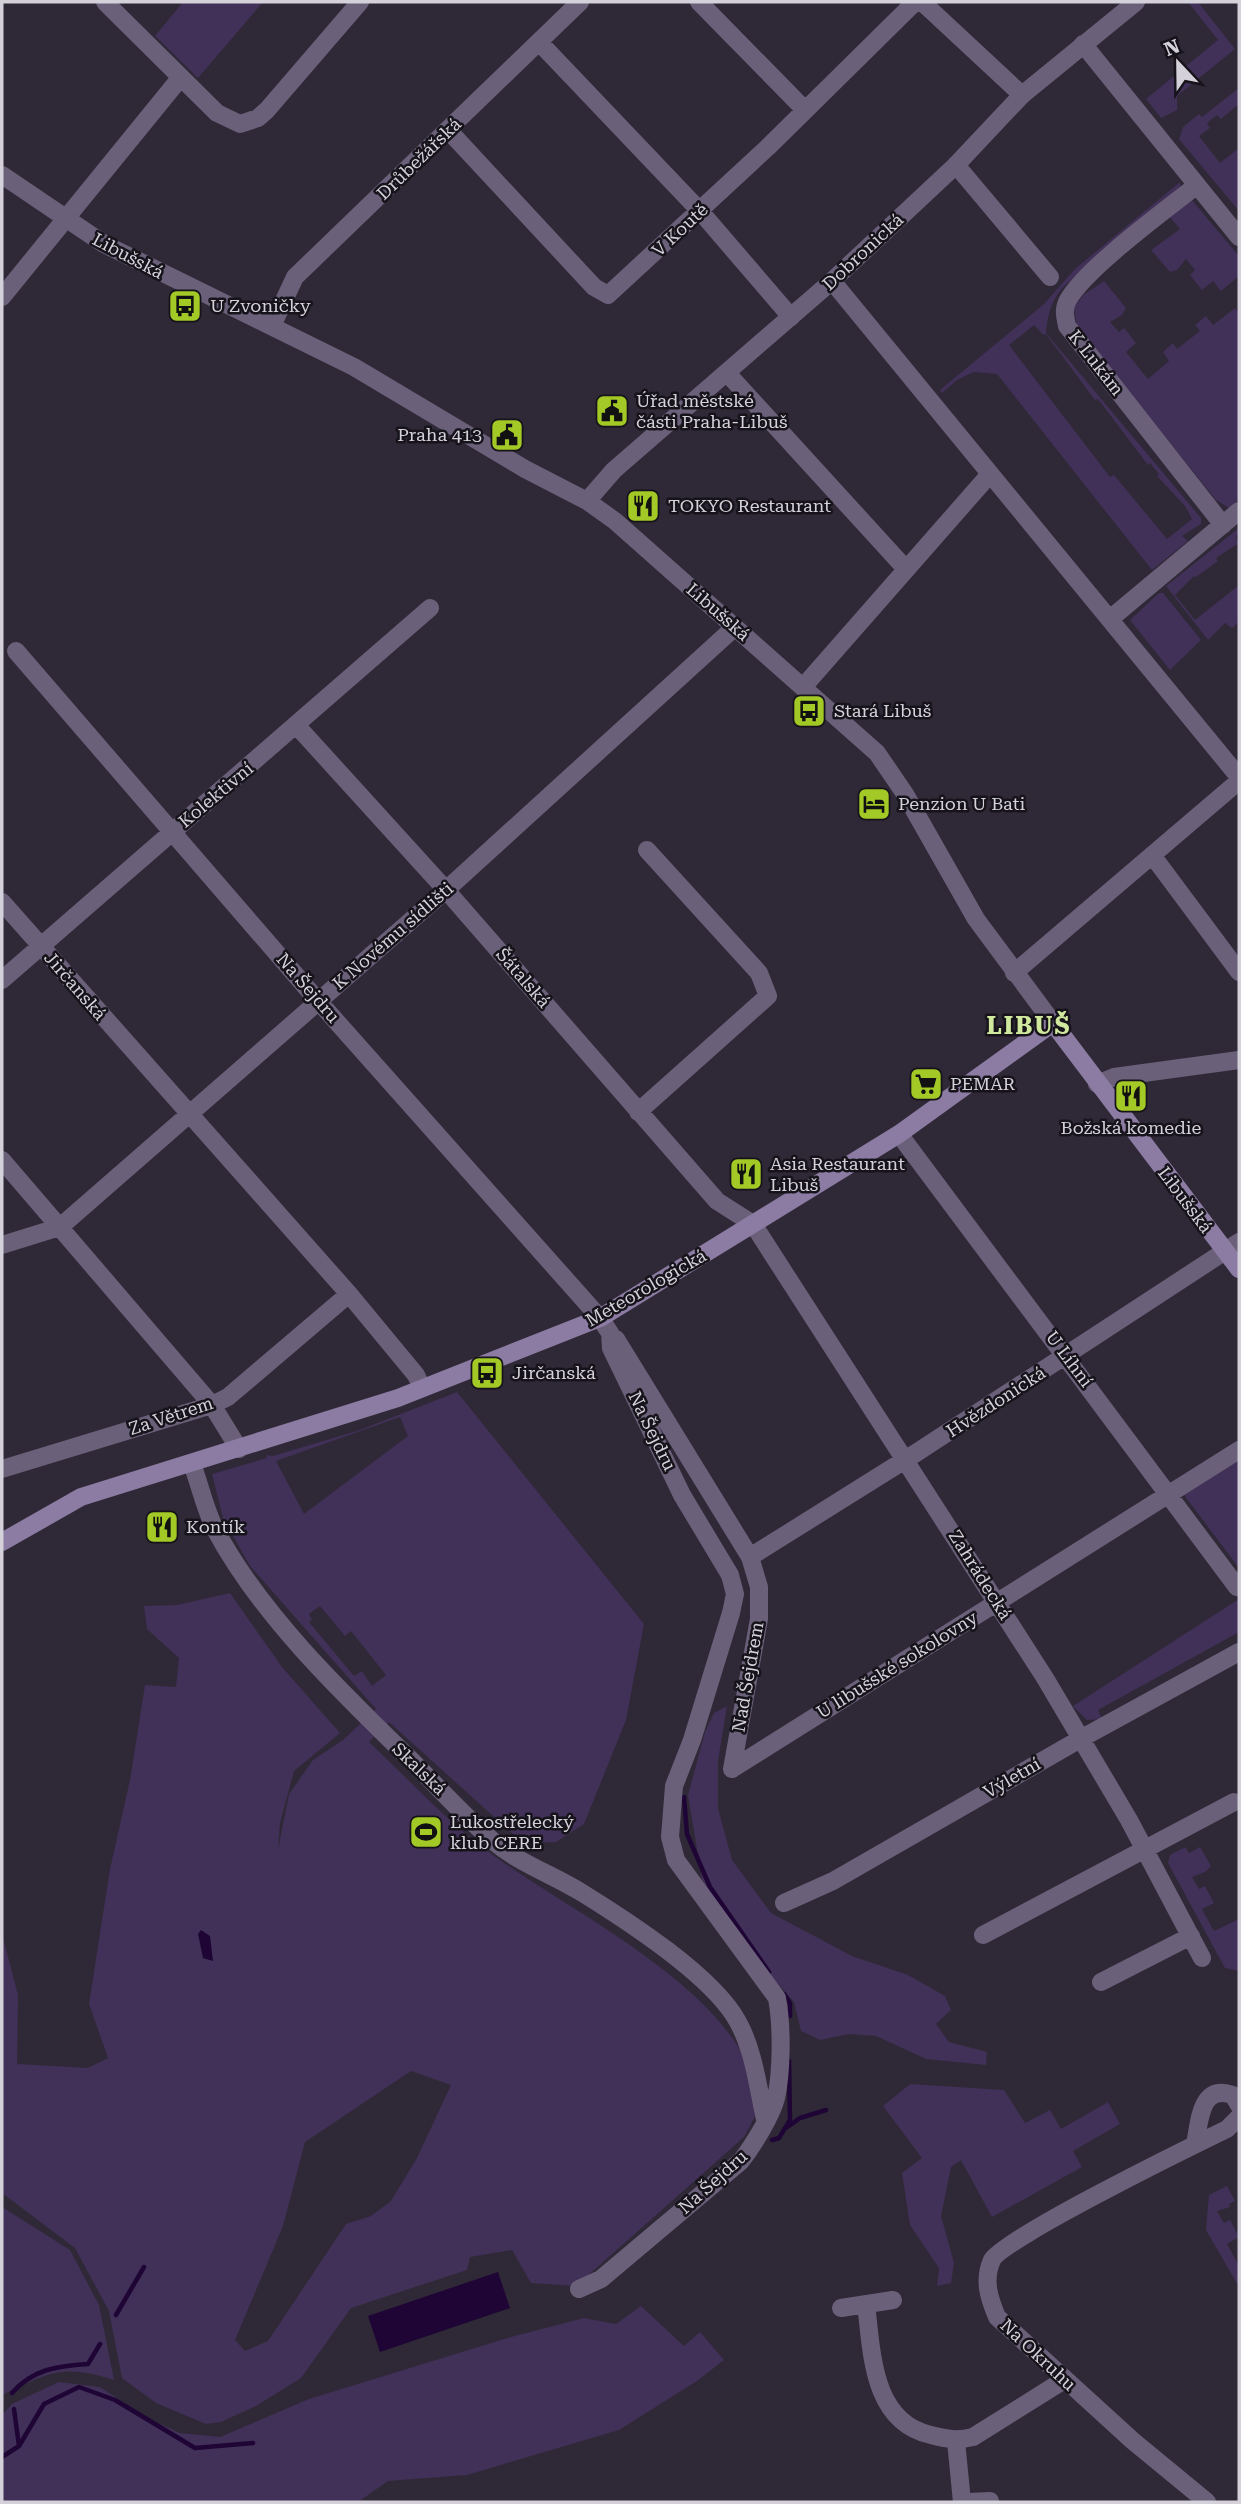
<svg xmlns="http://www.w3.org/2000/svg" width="1241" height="2504" font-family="'Roboto Serif',serif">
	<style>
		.green { fill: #413057; fill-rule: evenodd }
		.water { fill: #1e0535 }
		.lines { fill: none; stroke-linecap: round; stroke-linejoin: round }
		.stream { stroke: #1e0535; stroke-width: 4.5 }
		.minor { stroke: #6a6079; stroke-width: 18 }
		.tertiary { stroke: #6a6079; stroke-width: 18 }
		.secondary { stroke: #8c7ca3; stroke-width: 18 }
		.labels { text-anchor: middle; stroke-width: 5; stroke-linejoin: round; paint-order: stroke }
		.street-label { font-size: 18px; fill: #d4d1da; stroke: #16131a }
		.poi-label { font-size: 18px; fill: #d4d1da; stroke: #16131a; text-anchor: start }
		.district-label { font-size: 24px; font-weight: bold; letter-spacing: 2px; fill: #d1e99e; stroke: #16131a }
	</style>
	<rect width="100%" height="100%" fill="#2f2937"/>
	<path class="green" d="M183,2H263L198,78L155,36Z
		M1188,2H1198L1235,49L1177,96V110L1161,118L1146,99L1218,40Z
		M1239,88V104L1221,119L1217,115L1207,123L1210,128L1199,136L1220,163L1239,148V211L1179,139L1183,127L1199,114L1202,117Z
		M1180,182L1181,187L1063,287C1051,302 1048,313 1046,333L1201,518V524L1182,536L1188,541L1152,570L997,374L974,372L957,380L942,393L940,390L1044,304L1075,269ZM1034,325L1043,335L1046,334L1095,400L1098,399L1148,465L1150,463L1159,474L1157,476L1185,506L1192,519L1167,539L1114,475L1110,477L1009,345Z
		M1190,198L1239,256V276L1221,291L1213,281L1202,290L1190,275L1195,270L1186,259L1177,270L1170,272L1151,250L1180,229L1169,216Z
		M1104,281L1126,308L1122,315L1110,322L1119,332L1124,328L1136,343L1126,352L1148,379L1169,361L1163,352L1173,343L1177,349L1200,331L1195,325L1206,316L1213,325L1235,308L1239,313V499L1229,508L1216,500L1077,327L1074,308L1083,295Z
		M1239,528L1236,539L1239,543L1216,558L1218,561L1196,577L1194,576L1175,595L1195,620L1239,585V622L1232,628L1225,623L1208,640L1166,586Z
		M1159,593H1163L1201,640L1170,670L1130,620Z
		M457,1392L644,1624L626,1720L584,1824L556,1842L523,1843L389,1722L369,1742C406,1777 442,1816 482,1847C561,1907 696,1969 745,2058C753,2073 755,2093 759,2109L744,2137L576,2286L531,2283L512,2250L470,2257L467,2270L351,2308L301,2378L256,2406L221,2422L206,2424L156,2403L122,2378L109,2311L75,2248L2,2193V1934L18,1995L17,2064L88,2068L108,2058L89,2004L110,1869L130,1780L145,1685L176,1687L179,1658L147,1629L144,1606L177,1605L230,1593L282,1667L340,1733L294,1771L280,1823L278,1850L289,1794L313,1760L343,1740L376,1709L250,1566L223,1518L212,1474L267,1458L266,1455L273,1456L360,1430ZM400,1417L408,1436L304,1514L276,1461ZM320,1606L345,1636L351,1631L386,1675L372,1686L362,1671L354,1676L309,1622L312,1620L309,1614ZM411,2071L451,2085L417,2158L391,2201L371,2216L346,2224L268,2341L245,2351L235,2340L283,2226L305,2142Z
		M1239,1460V1568L1184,1495Z
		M1239,1599V1632L1098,1710L1102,1719L1087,1720L1073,1706Z
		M727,1706L718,1761V1808L732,1860L771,1913L852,1956L908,1975L945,1996L951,2010L936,2024L949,2042L987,2052L986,2065L926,2059L876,2036L849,2034L820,2040L801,2031L794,2002L706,1903L688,1795L705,1732L714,1713Z
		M1185,1847L1189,1853L1200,1847L1211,1866L1205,1872L1192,1877L1199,1889L1205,1886L1214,1903L1202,1909L1214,1931L1239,1919V1915V1971L1225,1968L1168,1863L1170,1855Z
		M910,2084L1004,2090L1025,2123L1050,2110L1061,2129L1108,2102L1120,2124L1073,2151L1082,2167L992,2217L961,2160L951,2167L941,2216L954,2263L951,2283L937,2286L939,2268L910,2225L902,2173L922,2158L883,2106Z
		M1227,2186L1235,2201L1229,2204L1230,2207L1217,2211L1224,2223L1230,2220L1239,2237L1227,2244L1239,2266V2287L1206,2230L1209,2195Z
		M2,2207L70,2250L99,2305L114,2380C63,2363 48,2373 2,2395Z
		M641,2306L684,2346L700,2332L724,2360L697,2381L619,2430L467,2475L388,2481L358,2502H2V2415L12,2404L59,2382L100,2387L147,2418L180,2433L220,2437L309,2399L511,2337L584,2318L616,2324Z"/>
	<path class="water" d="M201,1930L210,1936L213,1961L203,1958L198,1934Z
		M498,2272L510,2308L380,2352L368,2316Z"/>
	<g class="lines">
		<path class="stream" d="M684,1797L687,1834L710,1887L769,1972
			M784,1994L790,2003V2016
			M786,2128L800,2118L826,2110
			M772,2140L779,2138L790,2120L789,2061
			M116,2315L144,2267
			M12,2393C33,2369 57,2366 88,2364L100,2344
			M14,2409L19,2446
			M2,2457L19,2446L44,2404L79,2387L115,2400L195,2448L253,2443"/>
		<path class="minor" d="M105,2L217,113L240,124L258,118L267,110L360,2
			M699,2L805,110
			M922,2L1022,95
			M539,42L700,211L791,317
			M1083,44L1239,237
			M449,131L594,287L608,295L768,147L915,2
			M956,165L1050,277
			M1197,185C1166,210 1086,268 1068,300C1063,309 1065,316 1067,326L1223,525
			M832,281L1239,777
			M2,297L181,77
			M272,326L295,277L580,2
			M727,373L905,568
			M1110,619L1239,511
			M16,651L312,994L600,1318L610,1333L611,1348L682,1495L730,1575L735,1594L731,1613L692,1740L674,1786L670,1837L676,1860L777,1998C782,2025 782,2071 776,2098C772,2115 752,2147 741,2161L601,2279L579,2289
			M804,686L990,474
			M297,726L446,890L717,1201L753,1224L1045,1678L1129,1820L1202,1958
			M1152,855L1239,972
			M2,902L349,1294L416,1375L422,1388
			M1014,973L1239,781
			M2,980L430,608
			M1097,1084L1114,1077L1239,1060
			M638,1112L768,996L759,973L647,850
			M899,1134L1237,1587
			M2,1160L212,1405L239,1449
			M2,1245L60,1227L446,890L735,627
			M616,1339L750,1557L759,1587V1619L732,1769
			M192,1464C200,1485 205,1509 215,1529C260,1614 341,1692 410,1759C437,1786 464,1816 493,1841C520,1864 554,1875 584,1894C629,1922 713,1976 738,2022C754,2051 758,2088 765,2119
			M2,1469L212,1405L228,1397L349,1294
			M750,1557L916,1453L1239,1242
			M732,1769L1239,1450
			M784,1903L833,1881L1082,1738L1239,1652
			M983,1935L1234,1802
			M1101,1982L1191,1936
			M1195,2144C1200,2120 1200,2084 1233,2095L1239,2105
			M866,2304C872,2353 872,2422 931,2435C947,2439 957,2441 973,2437L1064,2380
			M841,2308L893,2300
			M956,2441L962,2502
			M969,2502L990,2501
			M1207,2502L1133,2441L997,2317C989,2298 983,2280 992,2260C1002,2239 1194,2145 1227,2129L1239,2117"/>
		<path class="tertiary" d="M2,175L104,244L354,367L525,469L587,501L615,521L877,753L905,794L976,919L1053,1023
			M587,501L614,470L832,281L956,165L1022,95L1136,2"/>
		<path class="secondary" d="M2,1542L81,1497L398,1398L600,1318L899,1134L1053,1023L1239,1269"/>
	</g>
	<defs>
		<symbol id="bus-square" viewBox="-11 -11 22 22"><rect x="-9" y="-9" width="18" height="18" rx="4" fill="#a3c926" stroke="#16131a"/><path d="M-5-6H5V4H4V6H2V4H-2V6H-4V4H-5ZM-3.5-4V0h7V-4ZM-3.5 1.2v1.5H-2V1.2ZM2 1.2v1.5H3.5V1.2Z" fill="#111"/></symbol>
		<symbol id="civic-square" viewBox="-11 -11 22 22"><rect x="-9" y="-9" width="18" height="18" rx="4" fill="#a3c926" stroke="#16131a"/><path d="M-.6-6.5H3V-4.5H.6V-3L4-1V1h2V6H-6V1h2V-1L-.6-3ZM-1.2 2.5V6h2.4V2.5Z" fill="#111"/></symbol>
		<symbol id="restaurant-square" viewBox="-11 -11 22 22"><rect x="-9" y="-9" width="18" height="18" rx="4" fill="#a3c926" stroke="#16131a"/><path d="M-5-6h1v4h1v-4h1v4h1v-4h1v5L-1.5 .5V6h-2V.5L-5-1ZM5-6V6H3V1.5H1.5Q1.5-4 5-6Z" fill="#111"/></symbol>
		<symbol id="hotel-square" viewBox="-11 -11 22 22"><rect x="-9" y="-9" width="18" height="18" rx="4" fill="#a3c926" stroke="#16131a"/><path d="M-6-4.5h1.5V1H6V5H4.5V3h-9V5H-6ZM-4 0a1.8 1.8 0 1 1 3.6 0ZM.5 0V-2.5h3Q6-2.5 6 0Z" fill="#111"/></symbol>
		<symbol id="supermarket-square" viewBox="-11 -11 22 22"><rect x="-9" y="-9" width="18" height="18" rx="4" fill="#a3c926" stroke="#16131a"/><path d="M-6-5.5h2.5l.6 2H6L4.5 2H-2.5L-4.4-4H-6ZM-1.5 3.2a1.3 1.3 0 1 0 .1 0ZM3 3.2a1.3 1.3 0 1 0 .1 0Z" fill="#111"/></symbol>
		<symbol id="stadium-square" viewBox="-11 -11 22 22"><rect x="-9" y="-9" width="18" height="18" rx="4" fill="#a3c926" stroke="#16131a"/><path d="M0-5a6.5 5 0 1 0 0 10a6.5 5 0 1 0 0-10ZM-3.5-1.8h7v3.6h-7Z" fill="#111"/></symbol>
	</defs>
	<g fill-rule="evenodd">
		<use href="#bus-square" x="166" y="287" width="38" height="38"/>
		<use href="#civic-square" x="593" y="392" width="38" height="38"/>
		<use href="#civic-square" x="488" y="416" width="38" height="38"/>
		<use href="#restaurant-square" x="624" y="487" width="38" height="38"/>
		<use href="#bus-square" x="790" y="692" width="38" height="38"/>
		<use href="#hotel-square" x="855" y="785" width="38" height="38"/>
		<use href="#supermarket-square" x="907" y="1065" width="38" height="38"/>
		<use href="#restaurant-square" x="1112" y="1077" width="38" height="38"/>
		<use href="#restaurant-square" x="727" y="1155" width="38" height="38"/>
		<use href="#bus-square" x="468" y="1354" width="38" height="38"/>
		<use href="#restaurant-square" x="143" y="1508" width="38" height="38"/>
		<use href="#stadium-square" x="407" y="1813" width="38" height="38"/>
	</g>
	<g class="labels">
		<g class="street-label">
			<text transform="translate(419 159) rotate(-44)" y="6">Drůbežářská</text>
			<text transform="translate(680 230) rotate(-43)" y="6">V Koutě</text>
			<text transform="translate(863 252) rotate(-43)" y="6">Dobronická</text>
			<text transform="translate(128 256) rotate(28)" y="6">Libušská</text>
			<text transform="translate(1096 363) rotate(52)" y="6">K Lukám</text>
			<text transform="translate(718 612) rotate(41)" y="6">Libušská</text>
			<text transform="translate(216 795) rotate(-40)" y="6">Kolektivní</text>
			<text transform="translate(393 936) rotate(-41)" y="6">K Novému sídlišti</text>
			<text transform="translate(523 978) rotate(49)" y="6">Šátalská</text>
			<text transform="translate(75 986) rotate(49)" y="6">Jirčanská</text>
			<text transform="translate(308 988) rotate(49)" y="6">Na Šejdru</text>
			<text transform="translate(1185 1200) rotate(53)" y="6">Libušská</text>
			<text transform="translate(646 1288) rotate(-30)" y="6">Meteorologická</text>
			<text transform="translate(1069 1359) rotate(53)" y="6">U Líhní</text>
			<text transform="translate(996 1402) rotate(-33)" y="6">Hvězdonická</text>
			<text transform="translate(171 1416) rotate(-18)" y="6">Za Větrem</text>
			<text transform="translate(652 1431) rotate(64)" y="6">Na Šejdru</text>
			<text transform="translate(980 1575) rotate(58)" y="6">Zahrádecká</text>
			<text transform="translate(897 1665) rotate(-32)" y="6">U libušské sokolovny</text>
			<text transform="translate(748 1677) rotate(-80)" y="6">Nad Šejdrem</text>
			<text transform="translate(419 1769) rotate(44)" y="6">Skalská</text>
			<text transform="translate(1012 1778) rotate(-30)" y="6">Výletní</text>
			<text transform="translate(713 2182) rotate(-42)" y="6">Na Šejdru</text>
			<text transform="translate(1038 2355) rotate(43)" y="6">Na Okruhu</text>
		</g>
		<g class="poi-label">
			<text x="210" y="312">U Zvoničky</text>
			<text x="636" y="407">Úřad městské<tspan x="636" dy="21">části Praha-Libuš</tspan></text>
			<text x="482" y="441" text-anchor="end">Praha 413</text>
			<text x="668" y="512">TOKYO Restaurant</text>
			<text x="834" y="717">Stará Libuš</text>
			<text x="898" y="810">Penzion U Bati</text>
			<text x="950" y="1090">PEMAR</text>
			<text x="1131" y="1134" text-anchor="middle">Božská komedie</text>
			<text x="770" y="1170">Asia Restaurant<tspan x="770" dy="21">Libuš</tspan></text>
			<text x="512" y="1379">Jirčanská</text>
			<text x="186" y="1533">Kontík</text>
			<text x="450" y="1828">Lukostřelecký<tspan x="450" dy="21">klub CERE</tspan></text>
		</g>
		<g class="district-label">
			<text x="1029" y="1034">LIBUŠ</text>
		</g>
	</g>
	<rect width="1241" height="2504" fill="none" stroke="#d4d1da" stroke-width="7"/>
	<g transform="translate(1178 63) rotate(338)" stroke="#16131a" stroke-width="5" paint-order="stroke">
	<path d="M0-5L12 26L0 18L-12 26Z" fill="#d4d1da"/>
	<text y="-10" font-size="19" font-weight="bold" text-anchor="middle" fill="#d4d1da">N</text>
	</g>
</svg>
